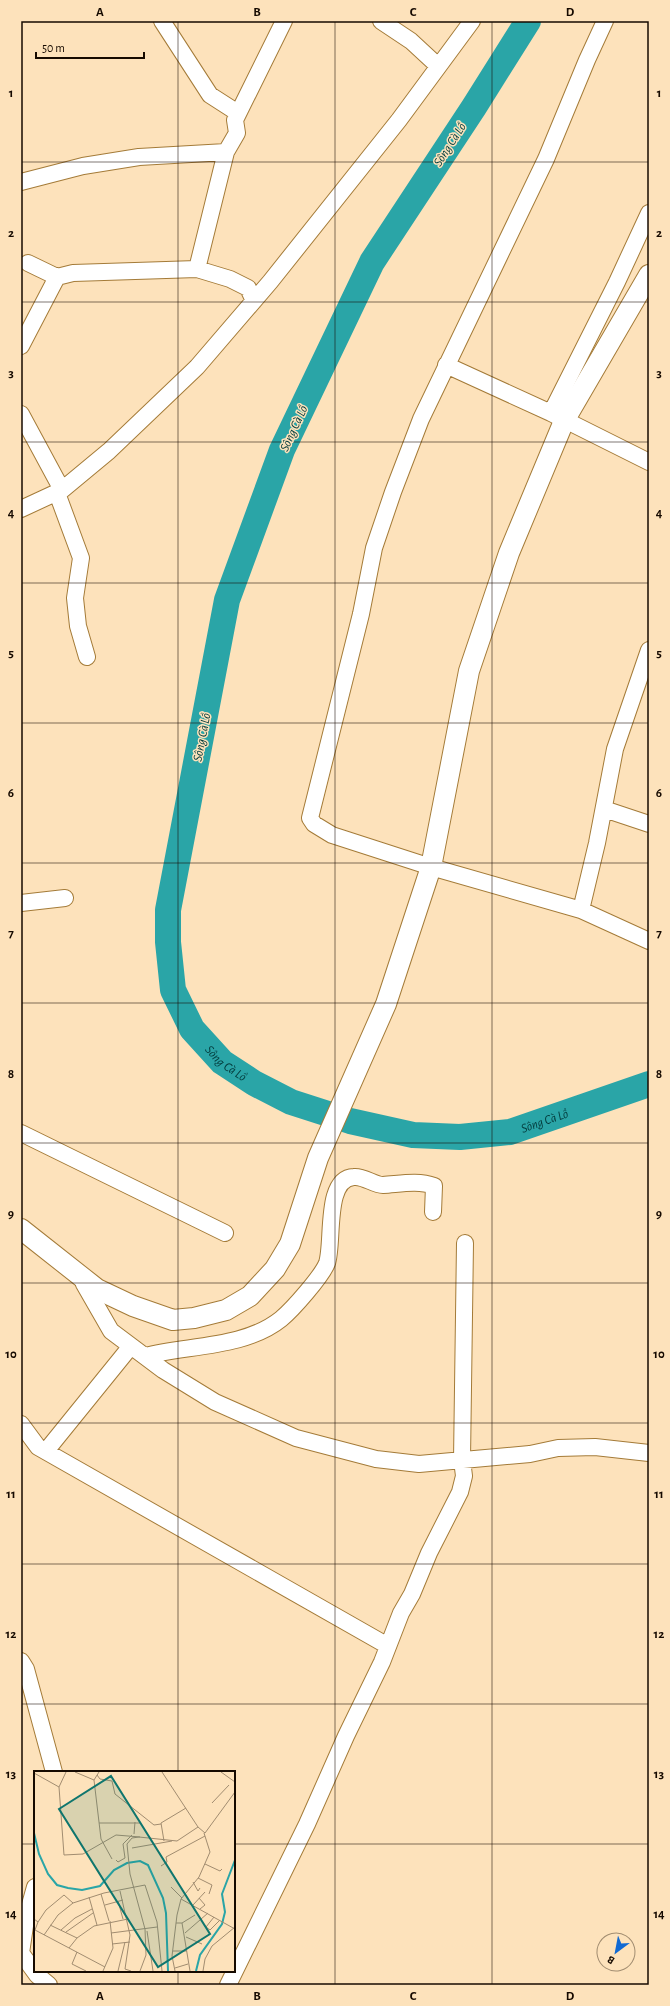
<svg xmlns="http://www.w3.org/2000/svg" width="670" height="2006" font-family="'Alegreya Sans',sans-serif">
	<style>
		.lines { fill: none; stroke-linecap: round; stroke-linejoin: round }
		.river { stroke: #2aa5a7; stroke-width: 26 }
		.minor-casing { stroke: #a47b38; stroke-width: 18 }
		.tertiary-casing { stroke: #a47b38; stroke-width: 22 }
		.minor { stroke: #fff; stroke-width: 16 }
		.tertiary { stroke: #fff; stroke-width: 20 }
		.grid { fill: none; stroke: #160a00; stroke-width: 1; stroke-opacity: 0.55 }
		.labels { text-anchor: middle; stroke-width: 3; stroke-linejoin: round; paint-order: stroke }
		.water-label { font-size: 13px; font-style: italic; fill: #033b3c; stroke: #fde2bb }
		.inset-river { fill: none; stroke: #2aa5a7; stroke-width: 2 }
		.inset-road { fill: none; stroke: #a18c70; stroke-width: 1 }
		.view { fill: #0f766e; fill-opacity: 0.15; stroke: #0f766e; stroke-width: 2 }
		.inset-edge { fill: none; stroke: #160a00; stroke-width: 2 }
		.neatline { fill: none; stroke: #160a00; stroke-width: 1.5 }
		.grid-label { font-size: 13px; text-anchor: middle; font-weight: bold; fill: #160a00 }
	</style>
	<rect width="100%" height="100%" fill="#fde2bb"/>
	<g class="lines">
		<path class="river" id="s1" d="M528,21L474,107L372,262L282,450L227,600L168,910V942L173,990L192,1029L222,1062L254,1083L291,1102L350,1121L413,1135L460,1137L510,1132L649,1084"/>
		<defs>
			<path id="minor" d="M162,21L210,95L238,113
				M381,21L411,41L438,66
				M605,21L587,60L546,159L421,419L393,492L374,548L361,614L310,818L314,824L332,835L431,867L581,910L649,941
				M21,182L83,166L139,157L226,152
				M28,263L57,277L73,273L197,269L230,279L248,288L254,301
				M197,269L226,152L237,133L235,120L284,21
				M21,346L57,277
				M446,365L551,413L649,462
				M551,413L617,282L649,213
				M21,414L62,490
				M57,493L81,558L75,598L78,626L87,657
				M21,509L62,490L109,451L197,367L270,282L399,120L472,21
				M604,809L649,824
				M21,903L65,898
				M581,910L597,843L615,749L649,650
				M21,1133L225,1233
				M82,1277L84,1284L111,1331L163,1370L215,1402L296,1438L376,1459L419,1464L530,1454L558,1448L595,1447L649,1453
				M145,1356C188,1345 245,1348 281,1319C293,1309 322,1276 327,1263C334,1242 324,1178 354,1177C364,1176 374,1185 383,1185C400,1184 418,1180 434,1186L433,1212
				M21,1424L38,1447L388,1646
				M46,1451L131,1346
				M21,1661L26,1669L54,1772
				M35,1887L26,1919L21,1953L37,1975L49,1985
				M228,1985L307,1824L346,1736L382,1662L401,1613L412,1594L429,1553L460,1492L464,1476L462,1460L465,1243"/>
			<path id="tertiary" d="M21,1229L97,1289L133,1306L173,1320L194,1318L226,1310L250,1296L275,1269L290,1244L318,1158L386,1004L431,867L469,671L509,553L564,421L649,275"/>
		</defs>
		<use href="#minor" class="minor-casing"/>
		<use href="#tertiary" class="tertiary-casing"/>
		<use href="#minor" class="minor"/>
		<use href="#tertiary" class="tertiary"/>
	</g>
	<path class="grid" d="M178,21V1772M335,21V1985M492,21V1985M21,162H649M21,302H649M21,442H649M21,583H649M21,723H649M21,863H649M21,1003H649M21,1143H649M21,1283H649M21,1423H649M21,1564H649M21,1704H649M21,1844H35M234,1844H649M178,1971V1985"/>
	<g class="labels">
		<g class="water-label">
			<text transform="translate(449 144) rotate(-57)" y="5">Sông Cà Lồ</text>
			<text transform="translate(293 428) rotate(-65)" y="5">Sông Cà Lồ</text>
			<text transform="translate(201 737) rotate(-79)" y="5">Sông Cà Lồ</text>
			<text dy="5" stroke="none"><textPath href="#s1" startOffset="1143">Sông Cà Lồ</textPath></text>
			<text dy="5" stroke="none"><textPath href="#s1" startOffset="1479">Sông Cà Lồ</textPath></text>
		</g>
	</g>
	<g transform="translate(34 1771)">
		<rect width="201" height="201" fill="#fde2bb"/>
		<path class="inset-river" d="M0,62L5,83L14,103L23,114L34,117L48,119L66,115L80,99L93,92L106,90L114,94L129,127L132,142L134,200M162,200L166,184L188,153L191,141L188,123L201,89"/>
		<path class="inset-road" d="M32,1L25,16L30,84L49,83L82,64L106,66M41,1L60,9M65,1L60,9L67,68L78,88M128,1L164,56M187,1L201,11M0,2L25,16M63,4L66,8L78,10L81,23L120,54L127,53M178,32L195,14M65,52H106M100,63L101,51M130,70L127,52L152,37M98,77L138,70M82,89L84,91L91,87L89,73L98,64M171,93L186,100L188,98M127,95L133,91L132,86L171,65M164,107L178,114L175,123M159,111L164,120L166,117M137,116L148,127M86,120L96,164L91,198L97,200M67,123L75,150M55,126L63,154M165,127L171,134L166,138M147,128L201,158M84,130L89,148M71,134L89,129M159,134L171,121M180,146L172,156L176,159L186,149M0,148L4,151L12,139L30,124L39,132M4,151L1,159L71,196M142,152H148L161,144M148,152L156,200M16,154L43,167M27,159L41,147L58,138M113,160L119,200M32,161L59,142M77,162L123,156M151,162L174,142M10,164L24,144L39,132L70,122L111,114L123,151L128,200M152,166L168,173M78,173L96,171M35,177L43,167L60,155L94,148M139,180H153M43,181L38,193L52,200M141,197L154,193M69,200L79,177L76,150M84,200L91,171M106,200L112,184L111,158L96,103L93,73L98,67L105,66L143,70L164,56L171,62L201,21M141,200L138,185L143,144L147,128L165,106L176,81L170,62M169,200L171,188L178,175L201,156"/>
		<path class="view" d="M77,5L176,163L124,196L25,38Z"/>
		<rect width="201" height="201" class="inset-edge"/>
	</g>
	<rect width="670" height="2006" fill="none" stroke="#fde2bb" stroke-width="44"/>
	<g transform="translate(616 1952) rotate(212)"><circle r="19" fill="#fde2bb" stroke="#a18c70"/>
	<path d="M0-3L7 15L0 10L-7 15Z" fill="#1069d3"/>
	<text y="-6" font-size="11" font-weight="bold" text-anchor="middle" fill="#160a00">B</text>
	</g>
	<path d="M36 52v6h108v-6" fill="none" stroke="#160a00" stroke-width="2"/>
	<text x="42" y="52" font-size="12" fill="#160a00" stroke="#fde2bb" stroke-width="3" paint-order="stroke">50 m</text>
	<rect x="22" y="22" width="626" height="1962" class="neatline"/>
	<g class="grid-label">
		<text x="100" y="16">A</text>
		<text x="257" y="16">B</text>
		<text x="413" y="16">C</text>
		<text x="570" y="16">D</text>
		<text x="11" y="97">1</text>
		<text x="659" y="97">1</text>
		<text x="11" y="237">2</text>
		<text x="659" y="237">2</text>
		<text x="11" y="377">3</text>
		<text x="659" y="377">3</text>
		<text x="11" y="517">4</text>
		<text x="659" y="517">4</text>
		<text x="11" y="657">5</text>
		<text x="659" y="657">5</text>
		<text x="11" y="797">6</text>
		<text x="659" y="797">6</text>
		<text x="11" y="937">7</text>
		<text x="659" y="937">7</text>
		<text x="11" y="1078">8</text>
		<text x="659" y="1078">8</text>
		<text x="11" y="1218">9</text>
		<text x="659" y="1218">9</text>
		<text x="11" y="1358">10</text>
		<text x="659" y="1358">10</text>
		<text x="11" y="1498">11</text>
		<text x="659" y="1498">11</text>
		<text x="11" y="1638">12</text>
		<text x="659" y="1638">12</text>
		<text x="11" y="1778">13</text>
		<text x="659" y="1778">13</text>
		<text x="11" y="1918">14</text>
		<text x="659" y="1918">14</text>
		<text x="100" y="2000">A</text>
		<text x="257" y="2000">B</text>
		<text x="413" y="2000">C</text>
		<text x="570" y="2000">D</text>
	</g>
</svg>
